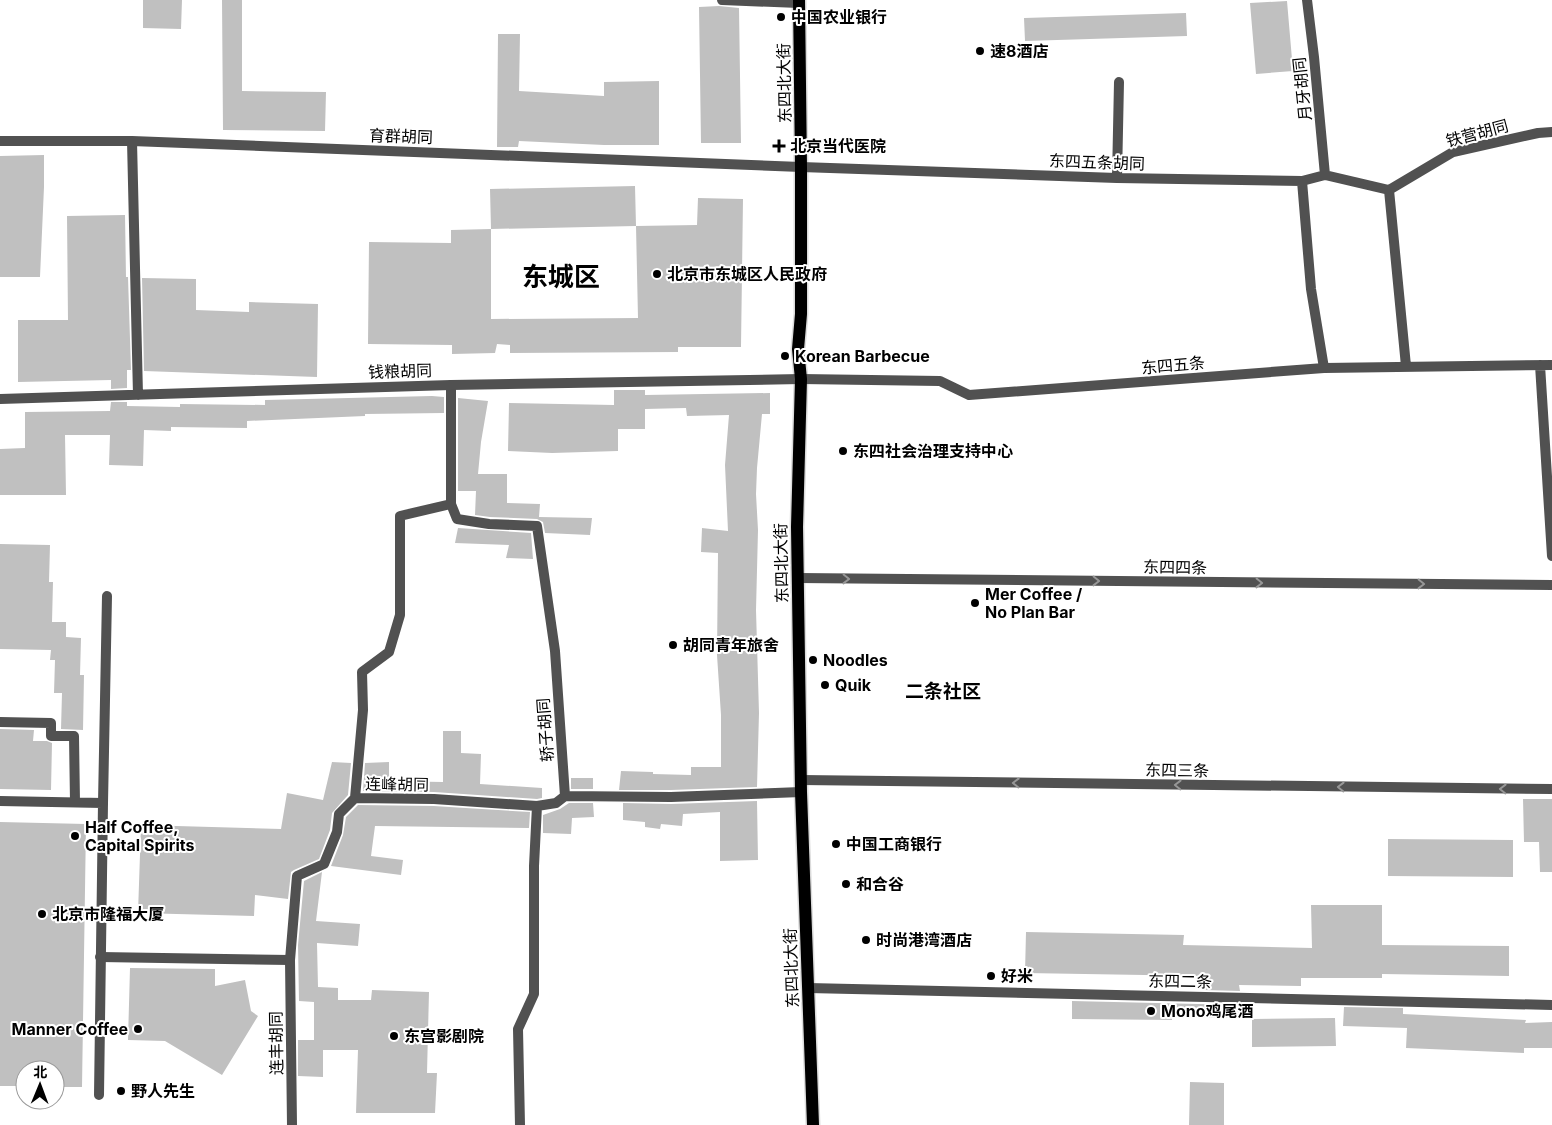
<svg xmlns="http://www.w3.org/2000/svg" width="1552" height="1125" font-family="Inter,'Noto Sans SC',sans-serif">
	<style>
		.building { fill: #c0c0c0 }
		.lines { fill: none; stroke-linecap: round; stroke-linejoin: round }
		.primary-casing { stroke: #dbdbdb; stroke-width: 15 }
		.lane { stroke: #515151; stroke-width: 10 }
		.street { stroke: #515151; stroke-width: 10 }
		.primary { stroke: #000; stroke-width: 12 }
		.oneway { stroke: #979797 }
		.poi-dot { fill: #000; stroke: #fff; stroke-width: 2 }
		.labels { text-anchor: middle; stroke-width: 4; stroke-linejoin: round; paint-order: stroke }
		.poi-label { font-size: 16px; font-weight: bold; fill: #000; stroke: #fff; text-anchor: start }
		.street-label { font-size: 16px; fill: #000; stroke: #fff }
		.quarter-label { font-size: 19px; font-weight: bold; fill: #000; stroke: #fff }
		.town-label { font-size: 26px; font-weight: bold; fill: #000; stroke: #fff }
	</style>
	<rect width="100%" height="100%" fill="#fff"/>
	<path class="building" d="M143,0H182L181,29L143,28Z
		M222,0H242V91L326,92L325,131L223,130Z
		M1287,1L1293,71L1256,74L1250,3Z
		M719,6L739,8L741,143H701L699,7Z
		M1186,13L1187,36L1025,41L1024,18Z
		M498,34H520L519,91L604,96V82L659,81V145H604L519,141L518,147H497Z
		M44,155V187L40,277H0V156Z
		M635,186L636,226L491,229L490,189Z
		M698,198L743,199L741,347H678V352L510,353V345L497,344L495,353L452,354V345L368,344L369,242L451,243V230L491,229V319L638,318L636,226L697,225Z
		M125,215L126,277H128L131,370H127V388L111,389V380L18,382V320H68L67,216Z
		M142,278L196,279V310L249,312V302L318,304L317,377L144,371Z
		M614,390H645V395L770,393V414H762L757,468L756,494L758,530L756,610L759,713L757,787L671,790H619L621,771L653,772V774L691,775V767H721V715L717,655L718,553L701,552L702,528L728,531L725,465L729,415L687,416L686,408L645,409V429H618V451L552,453L508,451L509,403L614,405Z
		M432,396L444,397V413L365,414V416L247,421V428L171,427V431L144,430L143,466L109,465L110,435H65L66,495H0V449L25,448V412L110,411L111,402H127V406L180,407V404L265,405V400Z
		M458,398L488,401L481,442L478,474H507V503L540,504L539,517L592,518L590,535L545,533L543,522L537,519L490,517L475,515L476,491H458Z
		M458,528L531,533L533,559L506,558L509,545L455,543Z
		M0,544L50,545L49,582H53L52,622H66V637L81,638L80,675H84L83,730L61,729L62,693H54L55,660H50L51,650L0,649Z
		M0,729L34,730L33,741H47L52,743L51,790L0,789Z
		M443,731H461V753L481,754L480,784L542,788V798L537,799L434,792L363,791L365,763L389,762V781L443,782Z
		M332,762L351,763L348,795L332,813L330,830L319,859L294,870L291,872L288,899L255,895L254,916L138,913L141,825L281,829L287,793L323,800Z
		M571,778H593V789H571Z
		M1523,799H1552V872H1540L1539,842H1524Z
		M757,801L758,860L720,861V812L683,814L682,826L661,824L660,829L645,827V822L623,820V803L671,804Z
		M569,803H593L594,817L572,818L571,834L543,833V815L560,809Z
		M358,805L434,806L530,812L529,828L375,826L371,856L403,860L401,875L331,866L343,835L346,817Z
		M0,822L86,824L82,1087H55V1070H25V1086H0Z
		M1388,839L1513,840V877L1388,876Z
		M322,872L316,921L360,924L358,946L317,943L318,987L338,988V1000H371L372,990L429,992L427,1073H437L435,1113H356L358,1050H323V1077L298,1076V1040H314V1002L299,1001L298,945L304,881Z
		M1311,905H1382V945L1509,946V976L1382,974V978H1301V986L1239,985L1240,991L1204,990V976L1025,973L1026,932L1184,935L1183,945L1312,948Z
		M130,968L215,969V986L245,980L251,1011L258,1016L222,1075L165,1041L128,1040Z
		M1072,1001L1240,1005V1018L1172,1017V1020L1072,1019Z
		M1344,1007L1403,1008V1014L1526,1020L1525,1023L1552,1022V1048H1524V1053L1406,1048L1407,1028L1343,1026Z
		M1335,1018L1336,1046L1252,1047V1019Z
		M1190,1082L1224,1083V1125H1189Z"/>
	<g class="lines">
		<defs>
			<path id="primary" d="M799,0L801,167V314L798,349L801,379L797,527L801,792L813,1125"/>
		</defs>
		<use href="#primary" class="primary-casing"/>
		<path class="lane" d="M722,0L799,3
			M1307,0L1314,57L1325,175
			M801,167L1117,178L1302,181L1325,175L1389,190
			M1117,178L1119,82
			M1302,181L1311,289L1324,368
			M1389,190L1406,366
			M1389,190L1453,152L1538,133L1552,132
			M1540,365L1552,556
			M801,379L940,381L969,395L1324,368L1552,365
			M451,385V504L457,519L489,524L537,526L555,651L565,796L556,803L537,806L534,866V994L518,1029L520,1125
			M798,578L1552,585
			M801,780L1552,789
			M565,796L671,797L801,792
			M355,798L363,710L362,672L389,652L400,615V516L451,504
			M103,803L107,596
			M100,957L290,960L297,876L324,864L337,832L339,814L355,798L434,799L537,806
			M808,988L1552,1005"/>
		<path class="street" d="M0,141H132L801,167
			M132,141L138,395
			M0,399L451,385L801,379
			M0,722L51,723V736H74L75,802
			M0,801L103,803L99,1095
			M290,960L292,1125"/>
		<use href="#primary" class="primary"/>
	</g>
	<defs><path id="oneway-chevron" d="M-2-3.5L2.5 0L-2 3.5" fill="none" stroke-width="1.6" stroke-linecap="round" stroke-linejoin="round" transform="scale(1.25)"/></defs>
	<g class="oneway">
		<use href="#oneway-chevron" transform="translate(846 579) rotate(1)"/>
		<use href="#oneway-chevron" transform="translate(1096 581) rotate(1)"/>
		<use href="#oneway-chevron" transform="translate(1259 583) rotate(1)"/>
		<use href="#oneway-chevron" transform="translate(1421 584) rotate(1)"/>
		<use href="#oneway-chevron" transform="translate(1016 783) rotate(-179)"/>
		<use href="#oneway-chevron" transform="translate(1178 785) rotate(-179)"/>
		<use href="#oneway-chevron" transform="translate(1341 787) rotate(-179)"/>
		<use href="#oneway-chevron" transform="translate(1503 789) rotate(-179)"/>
	</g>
	<g class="poi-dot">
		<circle cx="781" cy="17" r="5"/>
		<circle cx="980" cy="51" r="5"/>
		<path d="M776.5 138.5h5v5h5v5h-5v5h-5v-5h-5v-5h5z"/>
		<circle cx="657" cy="274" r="5"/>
		<circle cx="785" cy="356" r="5"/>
		<circle cx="843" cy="451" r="5"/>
		<circle cx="975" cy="603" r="5"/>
		<circle cx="673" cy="645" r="5"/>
		<circle cx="813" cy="660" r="5"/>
		<circle cx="825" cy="685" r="5"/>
		<circle cx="75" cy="836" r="5"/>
		<circle cx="836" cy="844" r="5"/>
		<circle cx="846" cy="884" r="5"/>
		<circle cx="42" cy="914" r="5"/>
		<circle cx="866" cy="940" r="5"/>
		<circle cx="991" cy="976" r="5"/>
		<circle cx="1151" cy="1011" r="5"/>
		<circle cx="138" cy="1029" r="5"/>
		<circle cx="394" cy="1036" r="5"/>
		<circle cx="121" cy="1091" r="5"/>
	</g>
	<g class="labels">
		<g class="poi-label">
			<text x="791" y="23">中国农业银行</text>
			<text x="990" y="57">速8酒店</text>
			<text x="790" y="152">北京当代医院</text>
			<text x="667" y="280">北京市东城区人民政府</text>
			<text x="795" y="362">Korean Barbecue</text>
			<text x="853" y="457">东四社会治理支持中心</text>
			<text x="985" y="600">Mer Coffee /<tspan x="985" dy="18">No Plan Bar</tspan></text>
			<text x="683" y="651">胡同青年旅舍</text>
			<text x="823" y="666">Noodles</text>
			<text x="835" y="691">Quik</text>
			<text x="85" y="833">Half Coffee,<tspan x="85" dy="18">Capital Spirits</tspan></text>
			<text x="846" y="850">中国工商银行</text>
			<text x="856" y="890">和合谷</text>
			<text x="52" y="920">北京市隆福大厦</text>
			<text x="876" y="946">时尚港湾酒店</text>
			<text x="1001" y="982">好米</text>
			<text x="1161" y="1017">Mono鸡尾酒</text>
			<text x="128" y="1035" text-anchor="end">Manner Coffee</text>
			<text x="404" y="1042">东宫影剧院</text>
			<text x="131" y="1097">野人先生</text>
		</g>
		<g class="street-label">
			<text transform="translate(784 83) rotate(-91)" y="6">东四北大街</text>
			<text transform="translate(1302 89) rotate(-96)" y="6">月牙胡同</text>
			<text transform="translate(1477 133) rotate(-15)" y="6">铁营胡同</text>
			<text transform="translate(401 136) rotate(2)" y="6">育群胡同</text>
			<text transform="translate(1097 162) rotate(2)" y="6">东四五条胡同</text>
			<text transform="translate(1173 365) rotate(-5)" y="6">东四五条</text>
			<text transform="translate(400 371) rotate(-2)" y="6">钱粮胡同</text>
			<text transform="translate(781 563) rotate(-91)" y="6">东四北大街</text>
			<text transform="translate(1175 567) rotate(1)" y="6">东四四条</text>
			<text transform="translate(545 730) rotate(-94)" y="6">轿子胡同</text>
			<text transform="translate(1177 770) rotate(1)" y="6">东四三条</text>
			<text transform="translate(397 784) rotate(1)" y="6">连峰胡同</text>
			<text transform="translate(791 968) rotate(-92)" y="6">东四北大街</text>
			<text transform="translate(1180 981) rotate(1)" y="6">东四二条</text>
			<text transform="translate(276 1043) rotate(-91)" y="6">连丰胡同</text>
		</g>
		<g class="quarter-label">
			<text x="943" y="698">二条社区</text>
		</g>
		<g class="town-label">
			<text x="561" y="286">东城区</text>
		</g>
	</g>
	<g transform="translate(40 1085) rotate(1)"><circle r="24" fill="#ffffff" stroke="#999999"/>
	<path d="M0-4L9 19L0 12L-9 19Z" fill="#000000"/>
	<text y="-8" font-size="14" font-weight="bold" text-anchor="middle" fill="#000000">北</text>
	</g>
</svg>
